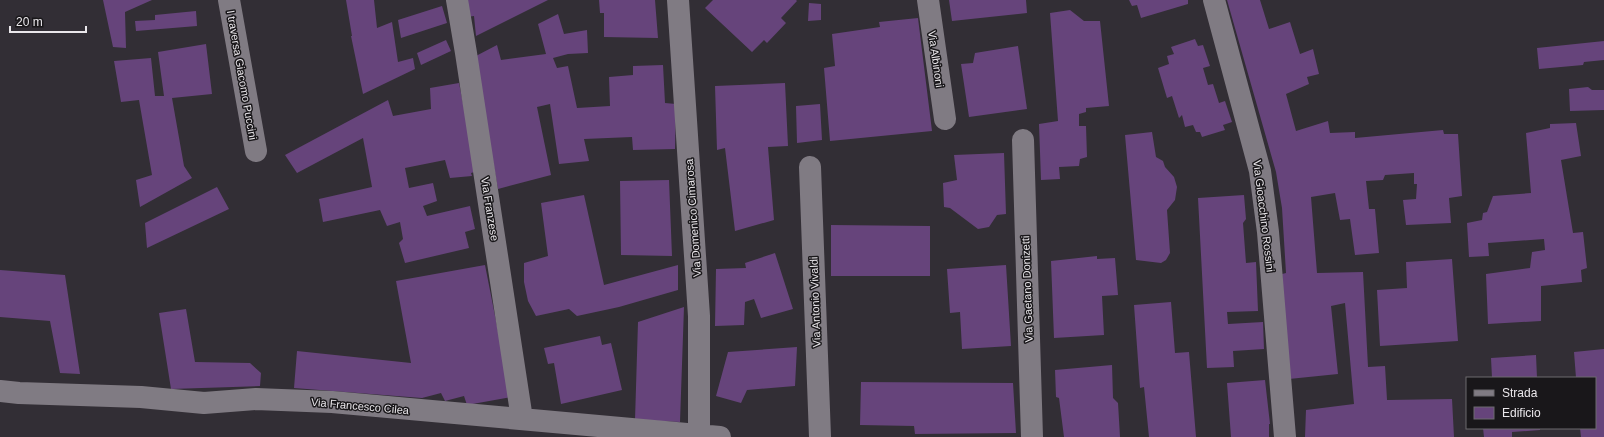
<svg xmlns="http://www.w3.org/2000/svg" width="1604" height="437" font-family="Arial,sans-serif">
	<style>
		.building { fill: #66447b }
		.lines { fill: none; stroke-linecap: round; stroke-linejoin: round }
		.minor { stroke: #807b83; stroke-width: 22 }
		.labels { text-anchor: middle; stroke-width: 3; stroke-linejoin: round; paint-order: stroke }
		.street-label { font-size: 11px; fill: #eae7eb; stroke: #19171a }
	</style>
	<rect width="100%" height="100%" fill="#322e35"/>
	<path class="building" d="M103,0H152L125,12L126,48L113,47Z
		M346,0H374L377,28L392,22L398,62L413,58L415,69L363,94L351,36H352Z
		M464,0H548L476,36L474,16L467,17Z
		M599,0H655L658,38L604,37V13H600Z
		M713,0H796L797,1L781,18L786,23L767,43L764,40L752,52L705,8Z
		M949,0H1026L1027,13L952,21Z
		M1129,0H1188V4L1141,18L1137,5L1132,6Z
		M1227,0H1260L1269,29L1290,22L1300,54L1313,49L1319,74L1307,77L1309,84L1286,94L1296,131L1328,121L1330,133L1355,132V138L1443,130L1444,134H1458L1462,196L1449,198L1451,223L1406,225L1403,200L1416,199L1417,184H1414V173L1385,175L1383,180L1366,181L1369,209H1375L1379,253L1355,255L1350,219L1340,220L1335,193L1311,197L1317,273L1363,272L1368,367L1385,366L1387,400L1452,399L1454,437H1305L1306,410L1354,404L1345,303L1331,306L1338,374L1289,379L1282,274L1286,273L1282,208L1276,172Z
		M809,3L821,4V20L808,21Z
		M442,6L447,23L401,38L398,20Z
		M1070,10L1084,21H1100L1109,106L1086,108V112L1079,114V126H1086L1087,157L1080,159L1079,166L1059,167L1060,179L1041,180L1039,124L1058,121L1050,13Z
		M196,11L197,26L136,31L135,21L155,20V15Z
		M558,14L564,34L587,30L588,53L568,54L553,58L557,68L568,66L577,108L610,106L609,77L633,75V66L663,65L665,103L676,104L675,149L633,150L632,137L584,139L589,161L559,164L550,104L537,107L551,175L498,189L474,57L497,45L501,60L546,54L538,24Z
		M918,18L932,131L830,141L824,68L835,66L832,34L880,27L879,22Z
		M1195,39L1198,46L1203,45L1210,66L1203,68L1208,85L1213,84L1219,103L1225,101L1232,122L1223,125L1225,130L1202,137L1200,132H1196L1193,125L1185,127L1182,115L1179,118L1172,96L1167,98L1158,68L1169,64L1167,56L1174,54L1171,47Z
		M446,40L451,51L421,65L417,53Z
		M1604,41V60L1584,62L1583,65L1539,69L1537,48Z
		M206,44L212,94L172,98L184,166L192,178L140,207L136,180L152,175L139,100L121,102L114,61L151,58L155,96H164L158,52Z
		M1018,46L1027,109L969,117L961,64L973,63L975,53Z
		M459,83L468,128L478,171L471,173L472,176L450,178L445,160L405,168L409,188L433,183L437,201L423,206L427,216L470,206L475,229L465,232L469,248L405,263L399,243L403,239L400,222L387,226L380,210L323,222L319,199L372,187L363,138L297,173L285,155L388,100L393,116L431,109L430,88Z
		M785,83L788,146L768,147L774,220L735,231L725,148L717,150L715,86Z
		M1588,87L1592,90H1604V110L1570,111L1569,89Z
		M820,104L822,140L797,143L796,106Z
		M1576,123L1581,156L1561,160L1573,233L1583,232L1587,268L1581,270L1582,282L1541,286V321L1488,324L1486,274L1530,268L1532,252L1545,250L1544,239L1488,243L1489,256L1469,257L1467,223L1482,220L1483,213L1487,212L1493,196L1531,193L1526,133L1550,128V124Z
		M1152,132L1156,157L1163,161L1165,167L1174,177L1177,187L1175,200L1167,210L1170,253L1166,260L1161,263L1136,260L1125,135Z
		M1004,153L1006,214L997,215L989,227L978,229L950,208L944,207L943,183L957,180L954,155Z
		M669,180L672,256L621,255L620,181Z
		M217,187L229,209L147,248L145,223Z
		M584,195L604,285L678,265V290L619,307L577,316L569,309L536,316L528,301L524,282V263L548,256L541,203Z
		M1244,195L1246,219L1243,223L1246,263L1256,262L1258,311L1227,312L1228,324L1263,322L1264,349L1233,351L1234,367L1207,368L1198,198Z
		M831,225L930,226V276H831Z
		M775,253L793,309L761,318L754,299L745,302L744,325L715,326L716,269L746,268L745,263Z
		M1097,256V259L1115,258L1118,295L1102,296L1104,335L1054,338L1051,261Z
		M1452,259L1458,341L1380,346L1377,290L1407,288L1406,262Z
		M485,265L511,397L467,405L464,396L445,401L441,393L422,398L294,388L297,351L411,363L396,281Z
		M1006,265L1011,346L962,349L960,312L950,313L947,269Z
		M0,270L65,275L80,374L60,373L50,321L0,317Z
		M1171,302L1175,353L1189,352L1196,437H1149L1144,387L1140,388L1134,305Z
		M684,307L680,422L635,420L638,322Z
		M186,309L195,362L250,363L261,373L260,386L171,389L159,313Z
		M600,336L602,345L611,343L622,390L561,404L554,363L548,364L544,348Z
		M797,347L795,386L747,390L741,403L716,396L728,352Z
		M1604,349V437H1581L1580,428H1595V378H1576L1574,352Z
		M1536,355L1537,378H1492L1491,358Z
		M1112,365L1113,398L1118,403L1120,437H1064L1059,398L1056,397L1055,370Z
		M1265,380L1270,424H1269V437H1231L1227,383Z
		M861,382L1013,383L1016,433L915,434L914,426L860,425Z
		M1483,428H1540V430L1512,432V437H1484Z"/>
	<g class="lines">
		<path class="minor" d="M229,0L256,151
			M457,0L466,53L522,419
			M678,0L699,316V436
			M928,0L945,119
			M1214,0L1260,171L1268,232L1285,437
			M1023,140L1032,437
			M810,167L820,437
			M0,391L19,393L141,397L204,403L256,399L332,402L720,437"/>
	</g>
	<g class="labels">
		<g class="street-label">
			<text transform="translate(936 59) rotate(82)" y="4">Via Albinoni</text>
			<text transform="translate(242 75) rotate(80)" y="4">I traversa Giacomo Puccini</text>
			<text transform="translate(490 209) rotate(81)" y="4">Via Franzese</text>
			<text transform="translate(1264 216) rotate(83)" y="4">Via Gioacchino Rossini</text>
			<text transform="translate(693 218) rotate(-94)" y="4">Via Domenico Cimarosa</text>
			<text transform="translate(1027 289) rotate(-92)" y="4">Via Gaetano Donizetti</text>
			<text transform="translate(815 302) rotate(-92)" y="4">Via Antonio Vivaldi</text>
			<text transform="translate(360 406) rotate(5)" y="4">Via Francesco Cilea</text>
		</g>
	</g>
	<rect x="1466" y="377" width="130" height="52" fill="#19171a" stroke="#6d6a6e"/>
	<rect x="1474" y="390" width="20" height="6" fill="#807b83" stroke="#6d6a6e"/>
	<text x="1502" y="397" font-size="12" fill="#eae7eb">Strada</text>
	<rect x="1474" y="407" width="20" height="12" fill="#66447b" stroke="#6d6a6e"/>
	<text x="1502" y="417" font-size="12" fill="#eae7eb">Edificio</text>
	<path d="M10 26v6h76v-6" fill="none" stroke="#eae7eb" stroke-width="2"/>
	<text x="16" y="26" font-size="12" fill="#eae7eb" stroke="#19171a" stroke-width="3" paint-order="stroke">20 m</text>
</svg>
